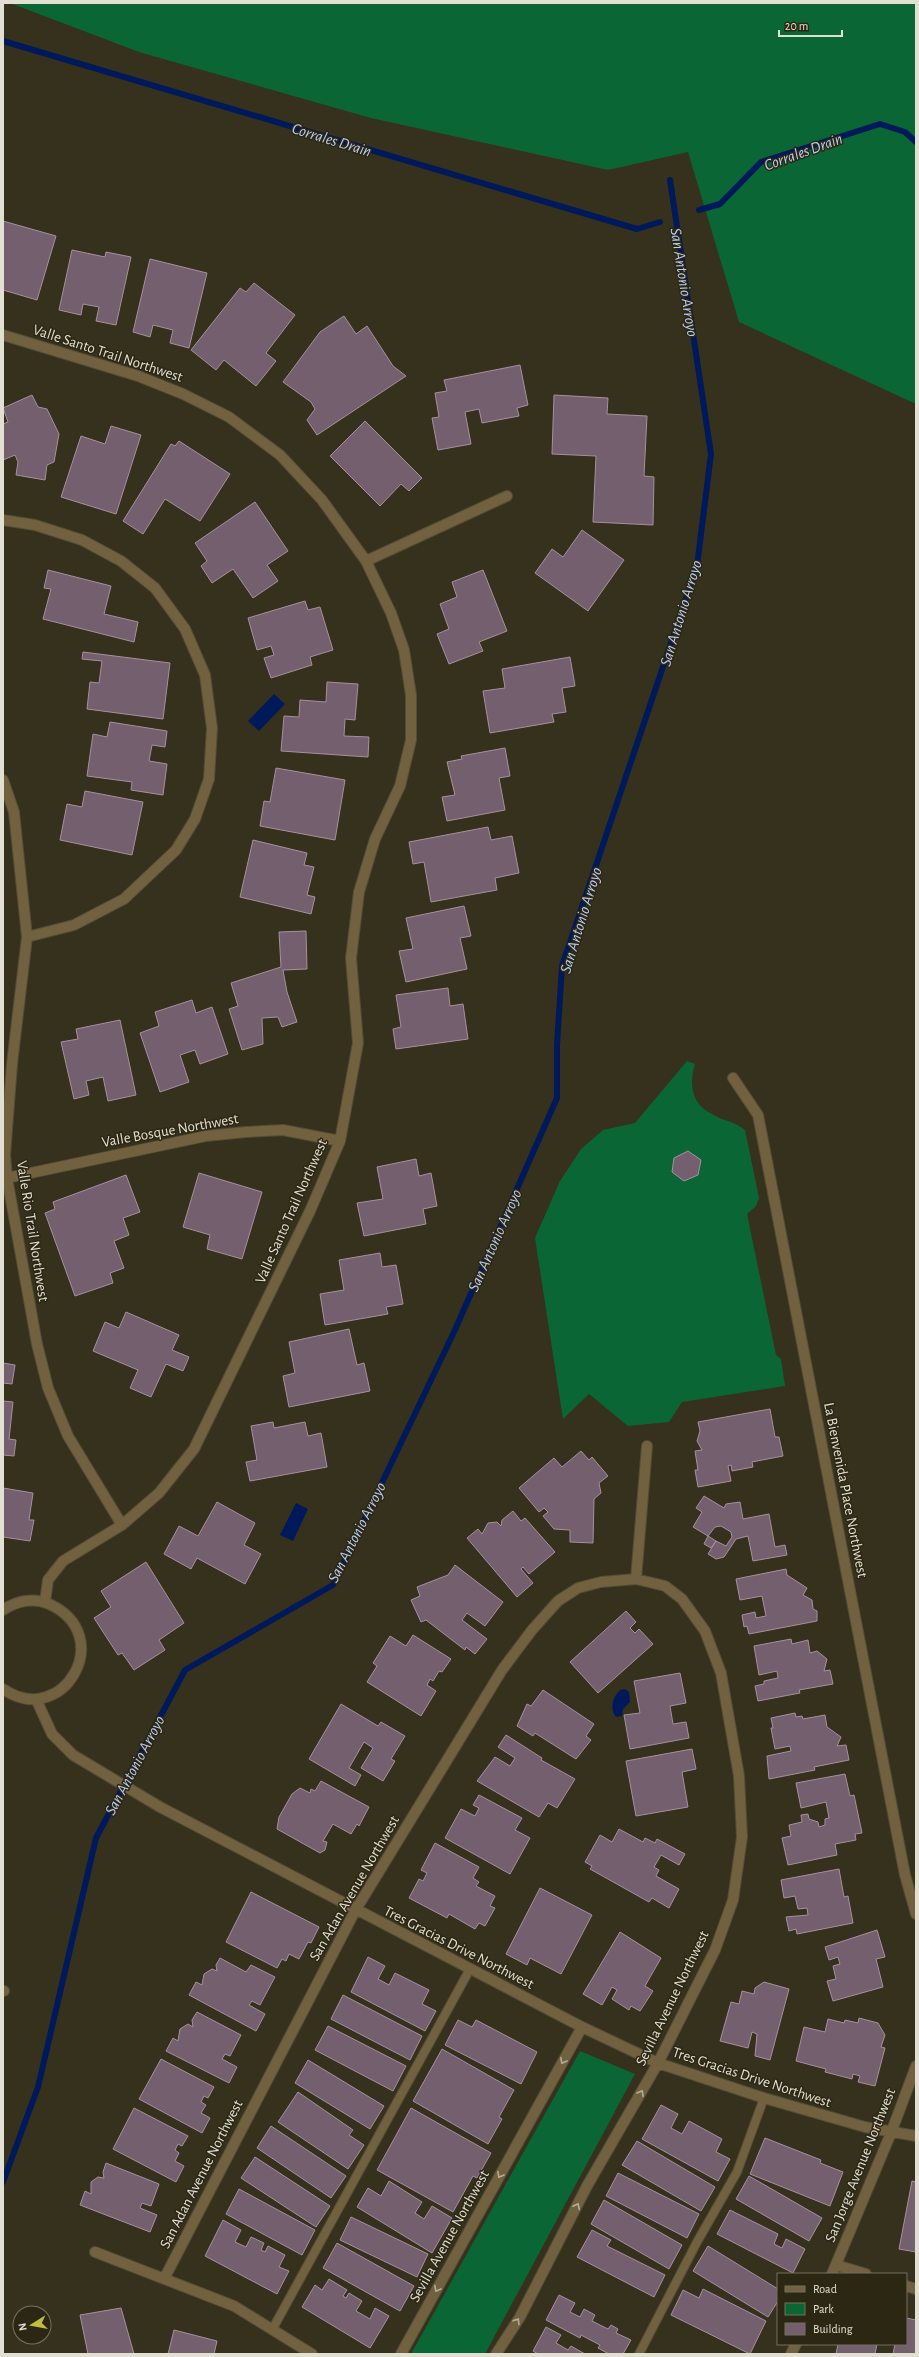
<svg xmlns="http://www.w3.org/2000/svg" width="919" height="2357" font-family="'Alegreya Sans',sans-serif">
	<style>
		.green { fill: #0b6635 }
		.water { fill: #00195b }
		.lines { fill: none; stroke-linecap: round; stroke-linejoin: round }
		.stream { stroke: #00195b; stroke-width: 6 }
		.building { fill: #735f6e; stroke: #a690a0 }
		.lane-casing { stroke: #524d39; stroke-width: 10 }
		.street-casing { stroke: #524d39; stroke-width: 12 }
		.lane { stroke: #71613e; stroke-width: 8 }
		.street { stroke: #71613e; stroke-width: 10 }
		.oneway { stroke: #b5ad97 }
		.labels { text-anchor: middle; stroke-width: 3; stroke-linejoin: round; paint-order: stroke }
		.street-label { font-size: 15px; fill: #e2dfd3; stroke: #2c2713 }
		.water-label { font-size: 16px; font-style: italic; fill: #b8cef6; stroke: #2c2713 }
	</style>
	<rect width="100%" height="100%" fill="#36311c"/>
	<path class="green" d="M10,3H916V404L739,322L688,152L608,170L371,118L139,52Z
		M687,1061L695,1064C689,1084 691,1104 712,1114C723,1121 734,1121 745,1130L759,1198L756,1206L747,1214L776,1355L781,1359L785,1386L682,1402L669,1422L628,1426L589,1394L563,1419L535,1238L560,1181L581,1149L603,1130L635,1123Z
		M580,2051L635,2074L485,2354H411Z"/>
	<path class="water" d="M274,694L285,704L259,731L248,721Z
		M296,1503L308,1509L293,1541L280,1535Z
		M625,1689L629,1692L630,1702L623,1709L622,1716L616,1717C609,1708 613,1697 620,1690Z"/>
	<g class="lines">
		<path class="stream" d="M3,41L637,229L660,222
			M699,210L720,204L761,162L880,124L905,132L916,142
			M3,2182L38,2087L96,1838L185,1670L333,1585L454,1332L557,1098V1045L562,966L697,566L711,454L670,180"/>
	</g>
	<path class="building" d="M3,221L56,236L37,300L3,290Z
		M72,250L105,257L106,252L131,257L116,325L96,321L99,307L83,304L81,315L59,310Z
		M150,259L207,273L189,348L170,343L173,330L153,325L150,337L133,332Z
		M254,283L295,315L266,353L276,361L256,386L224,360L216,370L191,350L240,288L246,292Z
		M344,316L356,334L367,326L393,366L406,376L317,435L307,420L315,409L311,402L283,382L320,332Z
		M520,365L528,405L517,408L519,416L482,423L479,409L465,412L471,444L438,450L432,418L439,417L435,393L447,391L444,380Z
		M32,395L38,407L47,409L59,434L54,462L47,465L45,480L16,475L18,462L15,455L3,460V424L8,422L3,408Z
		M554,395L608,398L607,414L647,416L644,476L654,477L653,525L593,522L596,456L552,454Z
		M365,421L422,478L409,491L401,484L380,506L330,456Z
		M111,426L141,435L116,514L61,497L81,436L105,444Z
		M179,441L230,474L200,521L165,499L143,534L123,521L171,444L175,446Z
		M255,502L288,551L267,565L278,581L253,598L233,569L212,583L201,566L207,561L195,543Z
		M582,530L624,560L588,611L535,573L552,549L563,557Z
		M48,570L111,586L104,614L138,622L134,642L43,619L51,589L44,588Z
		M483,570L507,631L479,642L483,651L449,664L437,634L449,629L440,604L457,597L452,582Z
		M305,601L308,610L320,607L333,650L310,657L312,665L271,678L264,658L274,655L271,646L257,650L248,618Z
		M83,652L170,663L163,719L87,709L90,682L99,683L102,661L82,659Z
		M570,657L575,686L562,688L566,712L552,714L554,722L490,733L483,691L505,688L502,669Z
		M327,682L358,684L355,720L345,719L344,736L369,737L368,757L281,751L284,716L299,717L300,700L326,702Z
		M110,722L167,731L165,747L152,745L149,761L167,764L163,795L131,790L132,782L87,776L93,734L107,737Z
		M505,748L510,776L499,778L505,810L447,821L442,797L455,795L447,762L462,759L461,756Z
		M276,768L345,780L335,840L260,826L264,801L270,802Z
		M85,791L143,802L132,855L60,840L67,804L82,807Z
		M488,827L491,840L512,836L519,873L495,878L497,890L431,902L424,862L413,864L409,842Z
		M253,840L307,853L304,865L314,867L307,895L315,897L311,914L240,897Z
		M464,906L471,936L460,938L467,969L406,982L399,951L413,949L406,918Z
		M306,931L307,969L283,970L287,992L297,1022L282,1027L278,1017L262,1018L263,1044L242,1050L229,1009L238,1006L231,983L281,967L279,932Z
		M448,988L450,1006L463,1004L468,1039L396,1049L393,1029L401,1027L396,995Z
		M192,1000L196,1013L212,1007L228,1054L200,1064L195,1050L180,1055L189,1082L160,1092L140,1033L159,1026L155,1012Z
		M120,1020L136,1095L108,1101L103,1077L86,1081L89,1095L74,1099L61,1042L78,1039L76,1029Z
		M688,1151L701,1160L698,1175L684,1181L672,1172L674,1158Z
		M416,1159L419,1176L431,1173L437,1206L423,1209L426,1224L364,1236L357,1203L383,1199L377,1167Z
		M199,1173L262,1192L242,1259L207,1249L210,1235L183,1227Z
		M126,1175L140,1212L123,1218L129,1235L114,1241L124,1268L110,1273L113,1283L75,1296L45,1213L55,1209L53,1202Z
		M380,1253L382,1267L396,1265L403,1304L386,1307L388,1314L325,1325L320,1294L344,1290L339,1260Z
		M126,1312L179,1335L172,1350L189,1357L183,1371L166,1364L151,1397L130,1388L138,1370L93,1351L105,1322L119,1328Z
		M349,1329L357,1365L364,1363L370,1391L289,1407L283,1376L295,1373L289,1342Z
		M3,1363L15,1365L12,1384L3,1383Z
		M3,1401L13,1402L9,1439L16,1440L14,1456L3,1455Z
		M770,1409L775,1437H779L783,1456L752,1462L753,1467L732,1471L731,1465L728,1466L731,1481L698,1487L695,1470H698L695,1451L702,1450L697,1441L700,1431L698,1422Z
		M273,1422L274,1428L305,1422L308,1436L321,1433L327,1467L250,1481L246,1462L257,1460L251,1426Z
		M581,1451L589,1460L592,1457L608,1476L599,1483L601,1493L594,1499L593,1543L570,1542V1530L554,1529L543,1516L548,1512L544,1508L539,1512L519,1488L554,1458L562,1467Z
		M3,1488L33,1493L29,1520H34L30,1541L3,1537Z
		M704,1496L724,1508L726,1504L740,1502L743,1519L769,1514L775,1547L785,1545L787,1555L753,1561L748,1536L736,1539L724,1557L716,1559L708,1554L716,1541L726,1546L732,1537L731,1532L721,1526L715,1527L708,1536L693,1527L702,1512L696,1508Z
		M217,1502L255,1523L244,1545L261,1554L245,1584L197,1558L191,1569L164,1554L179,1526L198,1536Z
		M513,1511L521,1521L525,1518L555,1552L529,1574L523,1567L521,1569L533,1583L517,1597L467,1538L478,1529L482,1534L488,1523L497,1522L501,1526L502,1520Z
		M708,1536L716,1541L711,1548L704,1544Z
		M146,1562L184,1623L159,1640L165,1650L134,1670L122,1653L118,1655L94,1618L111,1607L101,1591Z
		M455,1565L503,1602L485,1626L467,1613L462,1620L487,1639L475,1654L466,1647L465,1650L426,1620L421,1622L411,1600L420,1596L417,1587L448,1575Z
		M786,1569L787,1575L807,1588L803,1595L812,1600L813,1609L817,1611V1621L749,1634L747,1626L744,1627L742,1615L755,1612L756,1618L766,1616L762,1596L740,1600L736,1579Z
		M626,1611L636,1622L630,1628L635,1633L639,1629L653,1644L598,1693L570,1662Z
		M413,1635L451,1659L442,1672L439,1671L433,1681L430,1679L427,1685L436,1691L421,1716L367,1682L377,1666L373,1663L390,1636L406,1646Z
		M791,1639L792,1644L808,1640L810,1653L817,1651L827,1659L824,1671L830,1670L833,1684L799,1690L800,1693L758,1701L755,1686L764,1684V1681L778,1678L777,1671L759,1675L754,1646Z
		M680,1673L686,1703L670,1706L673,1724L686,1722L689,1738L630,1749L624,1715L640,1713L634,1681Z
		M543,1690L594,1724L586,1736L591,1740L576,1759L535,1733L533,1736L517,1726L527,1704L531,1706Z
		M341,1704L378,1726L381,1722L405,1736L391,1759L395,1761L383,1781L361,1768L373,1748L364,1742L349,1768L361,1775L355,1786L309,1759Z
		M795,1713L796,1717L802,1716L803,1719L825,1715L827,1727L841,1737L837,1746L846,1745L849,1760L814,1767L815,1770L769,1779L767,1756L791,1751L790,1746L775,1749L771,1728H773L771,1718Z
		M506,1735L542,1758L541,1760L575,1779L557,1808L548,1803L539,1817L477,1781L495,1757L510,1766L515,1758L498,1747Z
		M692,1749L696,1769L682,1772L688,1807L636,1816L626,1761Z
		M845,1774L850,1796L854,1795L862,1833L855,1834L856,1840L835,1844L837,1855L788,1865L782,1838L791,1836L789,1825L802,1822L801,1815L808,1814L809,1819L818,1822L819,1827L825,1825V1819L829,1818L826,1802L801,1808L796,1783Z
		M321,1781L369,1807L359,1826L357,1824L351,1834L333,1824L323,1841L327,1842L325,1850L320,1853L277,1829L279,1817L292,1794L300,1788L310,1793L311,1789L315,1791Z
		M479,1795L522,1818L515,1830L530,1838L510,1874L445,1838L461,1809L475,1816L479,1808L473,1805Z
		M619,1829L643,1842L645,1838L655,1843L657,1839L685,1854L679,1865L661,1855L654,1867L659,1870L656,1876L679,1889L669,1908L652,1898L649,1902L590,1869L592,1866L585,1862L600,1835L612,1842Z
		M435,1843L479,1867L473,1878L479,1882L476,1886L495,1896L490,1906L495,1908L485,1926L479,1923L475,1929L449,1914L447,1918L409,1898L419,1879L423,1881L427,1873L421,1870Z
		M839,1869L844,1897L848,1896L853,1923L797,1934L796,1929L789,1931L786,1917L808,1915L807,1908L798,1909L795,1896L784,1898L781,1880Z
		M540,1888L592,1915L561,1974L530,1958L527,1965L506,1954Z
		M251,1892L319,1927L311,1943L308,1942L299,1959L289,1954L286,1961L282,1959L277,1968L226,1942Z
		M877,1930L885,1957L876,1959L883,1987L833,2001L827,1981L836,1979L833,1966L840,1964L838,1957L829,1960L825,1947Z
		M620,1932L661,1958L645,1986L653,1991L640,2011L631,2006L629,2010L612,1999L617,1990L612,1987L602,2005L583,1994Z
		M368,1957L385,1966L378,1979L389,1985L395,1973L429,1990L422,2004L436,2011L425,2031L351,1992Z
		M220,1958L246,1972L251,1965L275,1977L260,2005L252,2001L249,2005L265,2014L256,2031L189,1995L196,1982L202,1985L204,1974L212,1969L217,1971L216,1965Z
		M764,1982L789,1989L770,2060L755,2056L757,2034L752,2032L748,2048L720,2041L731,2002L739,2004L742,1991L754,1994L755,1988Z
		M343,1995L422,2036L410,2060L331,2019Z
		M197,2012L241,2035L230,2056L225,2054L222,2059L237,2067L229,2083L166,2051L173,2038L178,2041L180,2029L188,2024L193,2027L192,2020Z
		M859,2018L878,2023L885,2035L881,2047L885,2048L875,2086L858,2082L860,2076L853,2074L852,2079L825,2072L826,2069L796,2061L804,2027L825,2032L828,2019L844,2023L845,2020L858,2023Z
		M458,2020L472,2027L476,2020L537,2052L521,2084L445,2045Z
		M328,2026L406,2066L393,2091L315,2050Z
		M442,2049L514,2090L499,2117L502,2119L488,2144L413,2101Z
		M161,2059L214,2087L208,2098L204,2096L201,2102L206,2105L201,2113L210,2118L202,2133L139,2099Z
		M308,2060L384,2106L370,2129L295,2083Z
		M298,2092L353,2130L349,2135L364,2145L348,2169L278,2122Z
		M661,2105L678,2114L671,2128L682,2134L689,2121L722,2139L716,2152L730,2159L718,2181L642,2139Z
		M134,2108L188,2136L182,2146L178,2144L175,2150L179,2153L175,2161L184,2166L176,2182L113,2149Z
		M411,2108L491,2153L477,2178L473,2176L453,2212L377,2170Z
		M271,2126L346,2176L331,2198L257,2148Z
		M765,2138L821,2160L820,2163L843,2172L830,2206L750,2174Z
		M637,2141L715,2187L701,2211L622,2165Z
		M255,2157L330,2206L316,2227L241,2178Z
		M106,2163L159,2184L151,2206L142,2203L140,2208L157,2215L150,2232L80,2205L85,2191L91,2194V2182L98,2177L104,2178L103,2172Z
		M618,2173L699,2214L687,2238L606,2196Z
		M749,2176L822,2218L809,2241L736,2199Z
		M389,2181L422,2202L415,2213L424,2219L432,2206L452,2218L432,2253L357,2207L368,2188L381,2196Z
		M912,2181L916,2182V2252L899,2249Z
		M239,2189L315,2230L302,2255L226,2214Z
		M604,2200L682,2245L669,2269L591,2224Z
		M730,2210L778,2234L774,2244L782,2248L786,2239L805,2249L793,2273L717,2234Z
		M351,2217L428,2254L417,2277L340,2240Z
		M223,2220L241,2230L235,2242L246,2247L251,2237L264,2243L261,2250L265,2252L268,2246L285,2255L279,2267L289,2271L277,2294L205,2256Z
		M592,2230L611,2240L607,2246L665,2275L654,2297L577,2257Z
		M337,2243L414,2286L400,2311L323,2268Z
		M708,2246L778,2289V2301L768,2317L693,2271Z
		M329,2279L347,2290L343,2296L346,2298L349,2293L362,2301L356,2311L370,2319L375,2308L389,2316L370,2348L302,2307L315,2285L322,2290Z
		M703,2289L766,2321L750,2354L671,2315L683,2290L699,2298Z
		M559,2295L575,2303L570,2312L580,2317L584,2309L595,2315L592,2321L608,2329L611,2325L618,2329L616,2333L631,2340L623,2354H609L598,2348L600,2345L581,2335L580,2338L546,2320Z
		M121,2308L134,2354H88L80,2315Z
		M906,2318L916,2320V2354H893L895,2344H906Z
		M546,2327L561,2335L556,2343L568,2350L571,2346L585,2354H538L533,2351Z
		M174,2330L217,2341L214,2354H168Z
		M838,2344H877L875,2354H836Z"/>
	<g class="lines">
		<defs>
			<path id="lane" d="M272,2330L470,1969
				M639,2354L697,2242L737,2172L764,2098"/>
			<path id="street" d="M3,335L138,376L183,394L229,417L280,455L322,500L366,561L391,613L404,650L411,695V740L400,786L375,839L359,892L351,958L358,1043L340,1141L310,1211L194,1449L159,1493L122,1525L63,1561L48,1580L45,1602
				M3,520L35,525L82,540L121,561L155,588L185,629L205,675L212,728L209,779L195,819L176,850L124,899L74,925L27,937
				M366,561L507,496
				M3,780L14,812L27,937L12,1064L5,1155L7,1178L37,1344L48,1388L68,1436L122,1525
				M733,1078L758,1115L905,1875L916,1914
				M7,1178L206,1136L246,1132L283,1130L340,1141
				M636,1579L647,1446
				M3,1610C16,1601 34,1597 49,1604C118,1635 63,1730 3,1689
				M36,1699L52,1734L73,1755L160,1807L582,2027L658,2063L764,2098L865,2127L916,2136
				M3,1991H4
				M95,2252L234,2306L312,2354
				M836,2265L866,2274
				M832,2274L891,2133L916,2066
				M164,2279L355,1911L502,1670L532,1630L558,1601L578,1588L601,1582L636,1579L665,1586L682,1599L705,1631L721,1673L739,1776L742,1837L733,1900L715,1950L658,2063L587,2186L520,2317L496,2354
				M906,2286L916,2289
				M401,2354L582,2027
				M791,2354L796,2344"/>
		</defs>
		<use href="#lane" class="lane-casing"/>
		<use href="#street" class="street-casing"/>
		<use href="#lane" class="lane"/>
		<use href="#street" class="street"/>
	</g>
	<defs><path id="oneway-chevron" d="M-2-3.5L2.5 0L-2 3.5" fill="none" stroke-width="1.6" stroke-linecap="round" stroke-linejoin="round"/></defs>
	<g class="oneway">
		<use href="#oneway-chevron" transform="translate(563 2061) rotate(119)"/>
		<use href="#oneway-chevron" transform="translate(641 2093) rotate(-60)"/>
		<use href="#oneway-chevron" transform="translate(500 2175) rotate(119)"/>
		<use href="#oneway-chevron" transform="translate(577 2206) rotate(-63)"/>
		<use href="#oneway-chevron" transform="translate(437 2289) rotate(119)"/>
		<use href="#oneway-chevron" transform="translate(517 2321) rotate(-58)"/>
	</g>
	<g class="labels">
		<g class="street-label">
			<text transform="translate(108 353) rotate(18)" y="5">Valle Santo Trail Northwest</text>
			<text transform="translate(170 1130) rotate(-10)" y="5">Valle Bosque Northwest</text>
			<text transform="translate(291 1211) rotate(-66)" y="5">Valle Santo Trail Northwest</text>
			<text transform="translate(33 1231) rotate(81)" y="5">Valle Rio Trail Northwest</text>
			<text transform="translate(846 1490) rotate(79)" y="5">La Bienvenida Place Northwest</text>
			<text transform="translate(354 1888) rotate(-60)" y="5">San Adan Avenue Northwest</text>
			<text transform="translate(459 1947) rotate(27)" y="5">Tres Gracias Drive Northwest</text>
			<text transform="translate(672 1998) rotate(-64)" y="5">Sevilla Avenue Northwest</text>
			<text transform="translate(752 2077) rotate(18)" y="5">Tres Gracias Drive Northwest</text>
			<text transform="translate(860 2165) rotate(-68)" y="5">San Jorge Avenue Northwest</text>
			<text transform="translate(201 2174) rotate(-63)" y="5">San Adan Avenue Northwest</text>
			<text transform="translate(449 2236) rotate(-61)" y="5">Sevilla Avenue Northwest</text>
		</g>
		<g class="water-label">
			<text transform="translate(332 139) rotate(17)" y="6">Corrales Drain</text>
			<text transform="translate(803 151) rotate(-20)" y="6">Corrales Drain</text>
			<text transform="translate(685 282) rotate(81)" y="6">San Antonio Arroyo</text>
			<text transform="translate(680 613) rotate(-73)" y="6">San Antonio Arroyo</text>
			<text transform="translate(580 920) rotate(-73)" y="6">San Antonio Arroyo</text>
			<text transform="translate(494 1240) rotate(-66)" y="6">San Antonio Arroyo</text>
			<text transform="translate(356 1532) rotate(-63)" y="6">San Antonio Arroyo</text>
			<text transform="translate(134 1765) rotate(-62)" y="6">San Antonio Arroyo</text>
		</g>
	</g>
	<rect width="919" height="2357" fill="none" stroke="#e2dfd3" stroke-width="8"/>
	<rect x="777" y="2273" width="130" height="72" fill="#2c2713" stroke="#757160"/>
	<rect x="785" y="2286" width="20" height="6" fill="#71613e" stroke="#757160"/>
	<text x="813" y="2293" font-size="12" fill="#e2dfd3">Road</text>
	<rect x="785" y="2303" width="20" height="12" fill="#0b6635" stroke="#757160"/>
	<text x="813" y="2313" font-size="12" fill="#e2dfd3">Park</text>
	<rect x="785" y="2323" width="20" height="12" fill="#735f6e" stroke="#757160"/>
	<text x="813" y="2333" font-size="12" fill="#e2dfd3">Building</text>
	<g transform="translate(32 2325) rotate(259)"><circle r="19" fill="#2c2713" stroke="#757160"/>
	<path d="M0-3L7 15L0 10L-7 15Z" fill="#c2bd3f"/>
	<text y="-6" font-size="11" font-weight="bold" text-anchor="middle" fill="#e2dfd3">N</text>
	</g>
	<path d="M779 30v6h63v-6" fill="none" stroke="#e2dfd3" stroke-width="2"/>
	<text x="785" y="30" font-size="12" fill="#e2dfd3" stroke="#2c2713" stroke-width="3" paint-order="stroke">20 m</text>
</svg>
